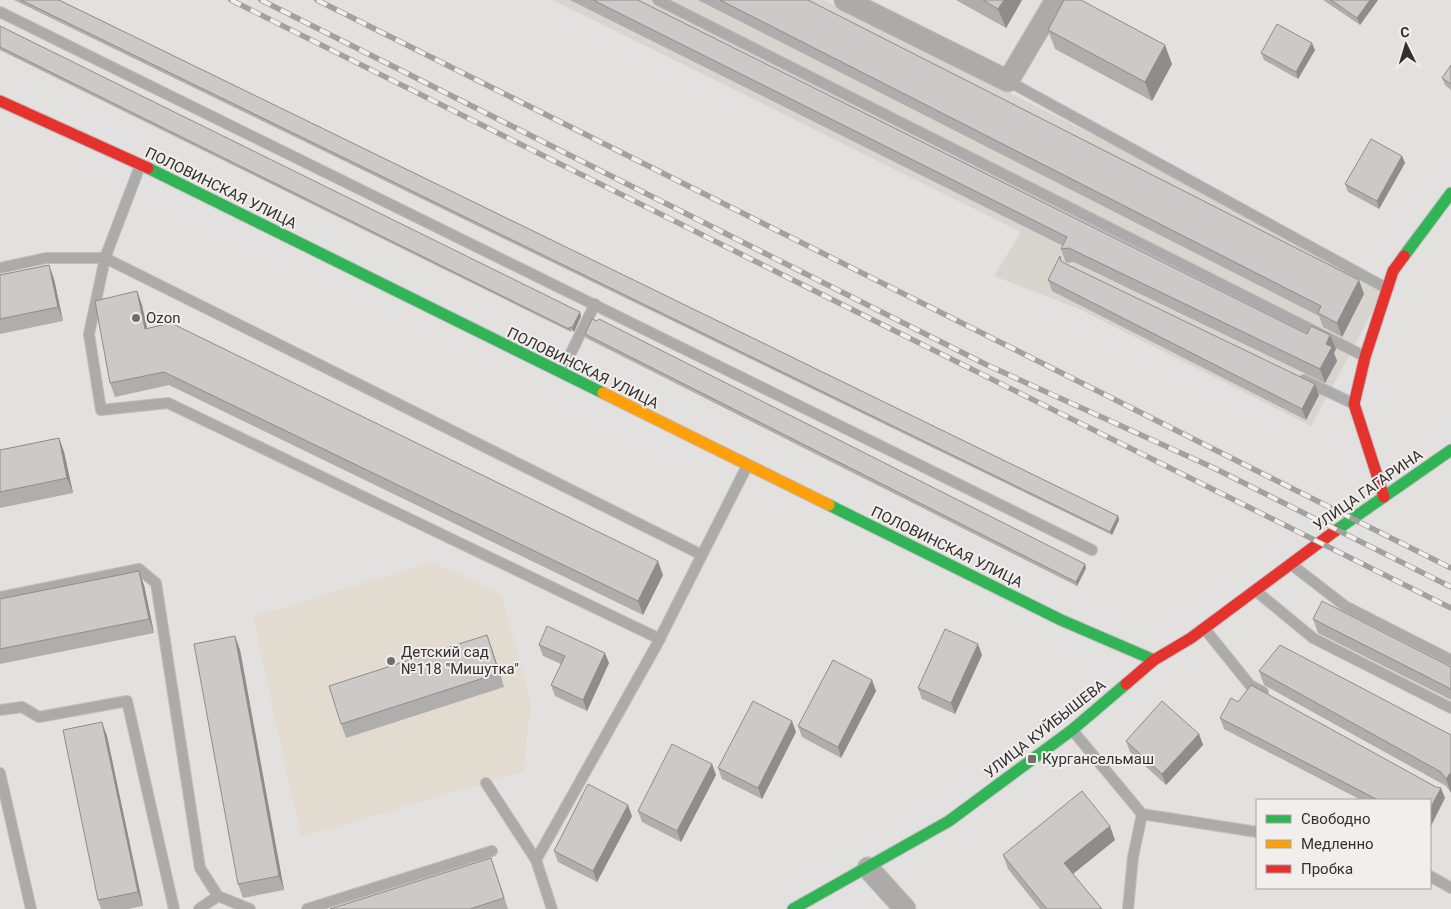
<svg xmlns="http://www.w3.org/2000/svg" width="1451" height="909" font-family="Roboto,sans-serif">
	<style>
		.built { fill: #d8d4ce }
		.education { fill: #e2dbcf }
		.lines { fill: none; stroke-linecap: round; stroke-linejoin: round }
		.lane-casing { stroke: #bebebd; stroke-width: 12 }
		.street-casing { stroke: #bebebd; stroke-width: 23 }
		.fast-casing { stroke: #bebebd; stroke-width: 13 }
		.slow-casing { stroke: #bebebd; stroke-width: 13 }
		.jam-casing { stroke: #bebebd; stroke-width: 13 }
		.lane { stroke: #acabaa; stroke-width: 10 }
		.street { stroke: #acabaa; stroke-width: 21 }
		.fast { stroke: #30b455; stroke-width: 11 }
		.slow { stroke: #ff9f0a; stroke-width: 11 }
		.jam { stroke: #e5322d; stroke-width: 11 }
		.rail-casing { stroke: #a1a1a0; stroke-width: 5.5 }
		.rail { stroke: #f1eeeb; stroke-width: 4; stroke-dasharray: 11; stroke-linecap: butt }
		.wall { fill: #afaeac }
		.shaded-wall { fill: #8e8d8c }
		.building { fill: #cbcac8; stroke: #8e8d8c }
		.poi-dot { fill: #706f6d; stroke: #f1eeeb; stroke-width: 2 }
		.labels { text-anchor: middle; stroke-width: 4; stroke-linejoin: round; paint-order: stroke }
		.street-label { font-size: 15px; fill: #323130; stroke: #f1eeeb }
		.poi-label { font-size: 15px; fill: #323130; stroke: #f1eeeb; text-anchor: start }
	</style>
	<rect width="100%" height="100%" fill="#e2e1df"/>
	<path class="built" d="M553,0H824L1388,283L1311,426L1077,308L994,276L1021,232Z"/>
	<path class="education" d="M431,562L502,594L531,705L523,772L301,837L253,617Z"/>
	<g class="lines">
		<defs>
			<path id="lane" d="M658,0L1364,356
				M0,12L1092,550
				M1008,81L1386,288
				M140,166L105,258L702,555L747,466
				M0,268L46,258H105L89,334L101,410L168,403L660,639
				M562,371L595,304
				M1304,380L1352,403
				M1292,565L1345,606L1451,660
				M1256,591L1313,638L1451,708
				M0,597L139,569L156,583L200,868L218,896L250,909
				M1204,628L1250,685L1263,692
				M0,710L22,707L39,717L127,701L174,909
				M1073,731L1142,814L1133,857L1128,909
				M0,773L31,909
				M486,783L536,860L552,909
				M1142,814L1257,832
				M536,860L656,646L702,555
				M1430,876L1451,888
				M199,909L218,896
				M307,909L492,851"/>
			<path id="street" d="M845,0L1008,81L1056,0
				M868,868L905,909"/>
			<path id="fast" d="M148,168L603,393
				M1404,256L1451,193
				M829,505L1061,620L1154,660
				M1335,531L1451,450
				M793,909L949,821L1072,730L1126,684"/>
			<path id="slow" d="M603,393L829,505"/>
			<path id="jam" d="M0,101L148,168
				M1384,497L1354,404L1365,357L1393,271L1404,256
				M1126,684L1154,660L1191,638L1335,531"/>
		</defs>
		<use href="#lane" class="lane-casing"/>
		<use href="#street" class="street-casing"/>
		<use href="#fast" class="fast-casing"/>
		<use href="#slow" class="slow-casing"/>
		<use href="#jam" class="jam-casing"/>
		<use href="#lane" class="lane"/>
		<use href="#street" class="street"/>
		<use href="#fast" class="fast"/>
		<use href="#slow" class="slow"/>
		<use href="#jam" class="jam"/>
		<defs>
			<path id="rail" d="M231,0L1451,608
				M261,0L987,365L1214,468L1451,587
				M317,0L1451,568"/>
		</defs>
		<use href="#rail" class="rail-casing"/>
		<use href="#rail" class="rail"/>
	</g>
	<path class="wall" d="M14,0H59L1118,516L1119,520L1112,535Z
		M570,0H638L1307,334L1330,335L1336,349L1334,353L1337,361L1325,383L1074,262L1066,263L1061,249L1063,246Z
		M698,0H808L1364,294L1342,337L1323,327L1319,316Z
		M956,0H1022L1006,28Z
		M1323,0H1378L1360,25Z
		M0,26L581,316L574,332L572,330L571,332L0,50Z
		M1048,30L1172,64L1152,101L1055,49Z
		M1315,50L1298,79L1264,60L1261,53Z
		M1451,65V90L1445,85L1442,78Z
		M1402,156L1405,163L1379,209L1348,192L1345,184Z
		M1060,256L1062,262L1064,263L1319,395L1306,420L1052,291L1048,280Z
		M49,265L54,279L63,321L0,334V275Z
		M137,291L142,305L147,328L663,575L643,615L169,385L115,397L110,383Z
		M585,334L1085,564L1086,568L1077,586L586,338Z
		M59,438L64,452L73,493L0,508V450Z
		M144,585L154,633L0,664V599Z
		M1313,619L1451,667V700L1318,633Z
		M235,636L240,650L284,890L243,898L238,884Z
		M539,645L609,663L587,711L555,696L551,685L561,664L543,656Z
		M492,649L504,687L346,738L341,724Z
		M982,655L955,714L922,699L918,688Z
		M1259,671L1451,735V793L1446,786L1264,685Z
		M872,680L876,691L841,758L802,737L798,726Z
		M1220,718L1445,798L1430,800H1361L1224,729Z
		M796,732L762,799L722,779L718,768Z
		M1199,734L1203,745L1166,785L1130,752L1126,741Z
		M107,736L143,906L128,909H101L98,900Z
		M712,764L716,775L681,842L642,822L638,811Z
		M632,816L597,882L558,862L554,851Z
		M1115,840L1073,874L1102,909H1040L1008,869L1003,855Z
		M496,872L508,909H330Z"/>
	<path class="shaded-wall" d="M1004,0H1022L1006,28L998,9Z
		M1370,0H1378L1360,25L1357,18Z
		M1312,43L1315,50L1298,79L1296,72Z
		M1165,45L1172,64L1152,101L1145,82Z
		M1402,156L1405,163L1379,209L1377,201Z
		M49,265L54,279L63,321L58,307Z
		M1359,280L1364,294L1342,337L1337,323Z
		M137,291L142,305L150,342L145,329Z
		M580,312L581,316L574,332L572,328Z
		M1330,335L1336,349L1334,353L1337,361L1325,383L1320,369L1326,344Z
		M1315,384L1319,395L1306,420L1302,409Z
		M59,438L64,452L73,493L67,478Z
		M1118,516L1119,520L1112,535L1110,532Z
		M658,561L663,575L643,615L638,601Z
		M1085,564L1086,568L1077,586L1076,582Z
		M139,571L144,585L154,633L149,619Z
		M487,635L492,649L504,687L499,673Z
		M235,636L240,650L284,890L279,876Z
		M978,644L982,655L955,714L951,703Z
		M605,653L609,663L587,711L583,700Z
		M872,680L876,691L841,758L838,747Z
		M792,721L796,732L762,799L758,788Z
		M102,722L107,736L143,906L138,892Z
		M1199,734L1203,745L1166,785L1162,774Z
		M712,764L716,775L681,842L677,831Z
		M1451,772V793L1446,779Z
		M1441,788L1445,798L1430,828V809Z
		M628,805L632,816L597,882L593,871Z
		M1110,826L1115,840L1069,877L1064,863Z"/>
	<path class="building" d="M21,0H59L1118,516L1110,532Z
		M593,0H638L1307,334L1311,326L1330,335L1326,344L1332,347L1320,369L1069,248L1061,249L1067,237Z
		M720,0H808L1359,280L1337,323L1318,313L1321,306Z
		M983,0H1004L998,9Z
		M1064,0H1081L1165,45L1145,82L1048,30Z
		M1331,0H1370L1357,18Z
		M1277,24L1312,43L1296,72L1261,53Z
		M0,26L580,312L572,328L570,327L569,329L0,47Z
		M1451,65V84L1442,78Z
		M1371,139L1402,156L1377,201L1345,184Z
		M1060,256L1061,261L1064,263L1315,384L1302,409L1048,280Z
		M49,265L58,307L0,319V275Z
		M137,291L145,329L171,323L658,561L638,601L164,372L110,383L95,301Z
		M592,319L597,321L599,319L1085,564L1076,582L585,334Z
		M59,438L67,478L0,492V450Z
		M139,571L149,619L0,649V599Z
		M1322,601L1451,667V690L1449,688L1313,619Z
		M547,626L605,653L583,700L551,685L565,656L539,645Z
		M945,629L978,644L951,703L918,688Z
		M487,635L499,673L341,724L329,686Z
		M235,636L279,876L238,884L194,644Z
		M1280,645L1451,735V772L1446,779L1441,772L1259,671Z
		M833,660L872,680L838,747L798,726Z
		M1251,685L1436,787L1441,788L1430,809V800H1378L1220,718L1231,698L1238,702Z
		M753,701L792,721L758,788L718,768Z
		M1162,701L1199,734L1162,774L1126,741Z
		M102,722L138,892L98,900L63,730Z
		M672,744L712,764L677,831L638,811Z
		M588,784L628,805L593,871L554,851Z
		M1082,791L1110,826L1064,863L1102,909H1047L1003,855Z
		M491,858L504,898L470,909H330Z"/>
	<g class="poi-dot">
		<circle cx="136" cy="318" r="5"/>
		<circle cx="391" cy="661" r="5"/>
		<rect x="1027" y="754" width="10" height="10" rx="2.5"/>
	</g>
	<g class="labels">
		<g class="street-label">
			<text transform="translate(221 188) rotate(26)" y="5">ПОЛОВИНСКАЯ УЛИЦА</text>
			<text transform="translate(583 368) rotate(26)" y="5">ПОЛОВИНСКАЯ УЛИЦА</text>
			<text transform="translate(1368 490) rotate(-35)" y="5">УЛИЦА ГАГАРИНА</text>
			<text transform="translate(947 547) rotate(26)" y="5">ПОЛОВИНСКАЯ УЛИЦА</text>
			<text transform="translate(1045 729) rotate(-38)" y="5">УЛИЦА КУЙБЫШЕВА</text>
		</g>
		<g class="poi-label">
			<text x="146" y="323">Ozon</text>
			<text x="401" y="657">Детский сад<tspan x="401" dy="17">№118 "Мишутка"</tspan></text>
			<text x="1042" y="764">Кургансельмаш</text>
		</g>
	</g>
	<rect x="1256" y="799" width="175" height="90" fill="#f1eeeb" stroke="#a5a2a0"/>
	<rect x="1266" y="815" width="25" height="8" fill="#30b455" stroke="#a5a2a0"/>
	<text x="1301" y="824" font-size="15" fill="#323130">Свободно</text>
	<rect x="1266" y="840" width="25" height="8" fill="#ff9f0a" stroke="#a5a2a0"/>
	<text x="1301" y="849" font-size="15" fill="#323130">Медленно</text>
	<rect x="1266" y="865" width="25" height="8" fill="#e5322d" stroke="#a5a2a0"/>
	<text x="1301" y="874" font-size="15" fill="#323130">Пробка</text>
	<g transform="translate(1406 45) rotate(355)" stroke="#f1eeeb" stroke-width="4" paint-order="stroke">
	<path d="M0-4L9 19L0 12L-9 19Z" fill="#323130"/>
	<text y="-8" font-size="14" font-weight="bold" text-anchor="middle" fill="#323130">С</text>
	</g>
</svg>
